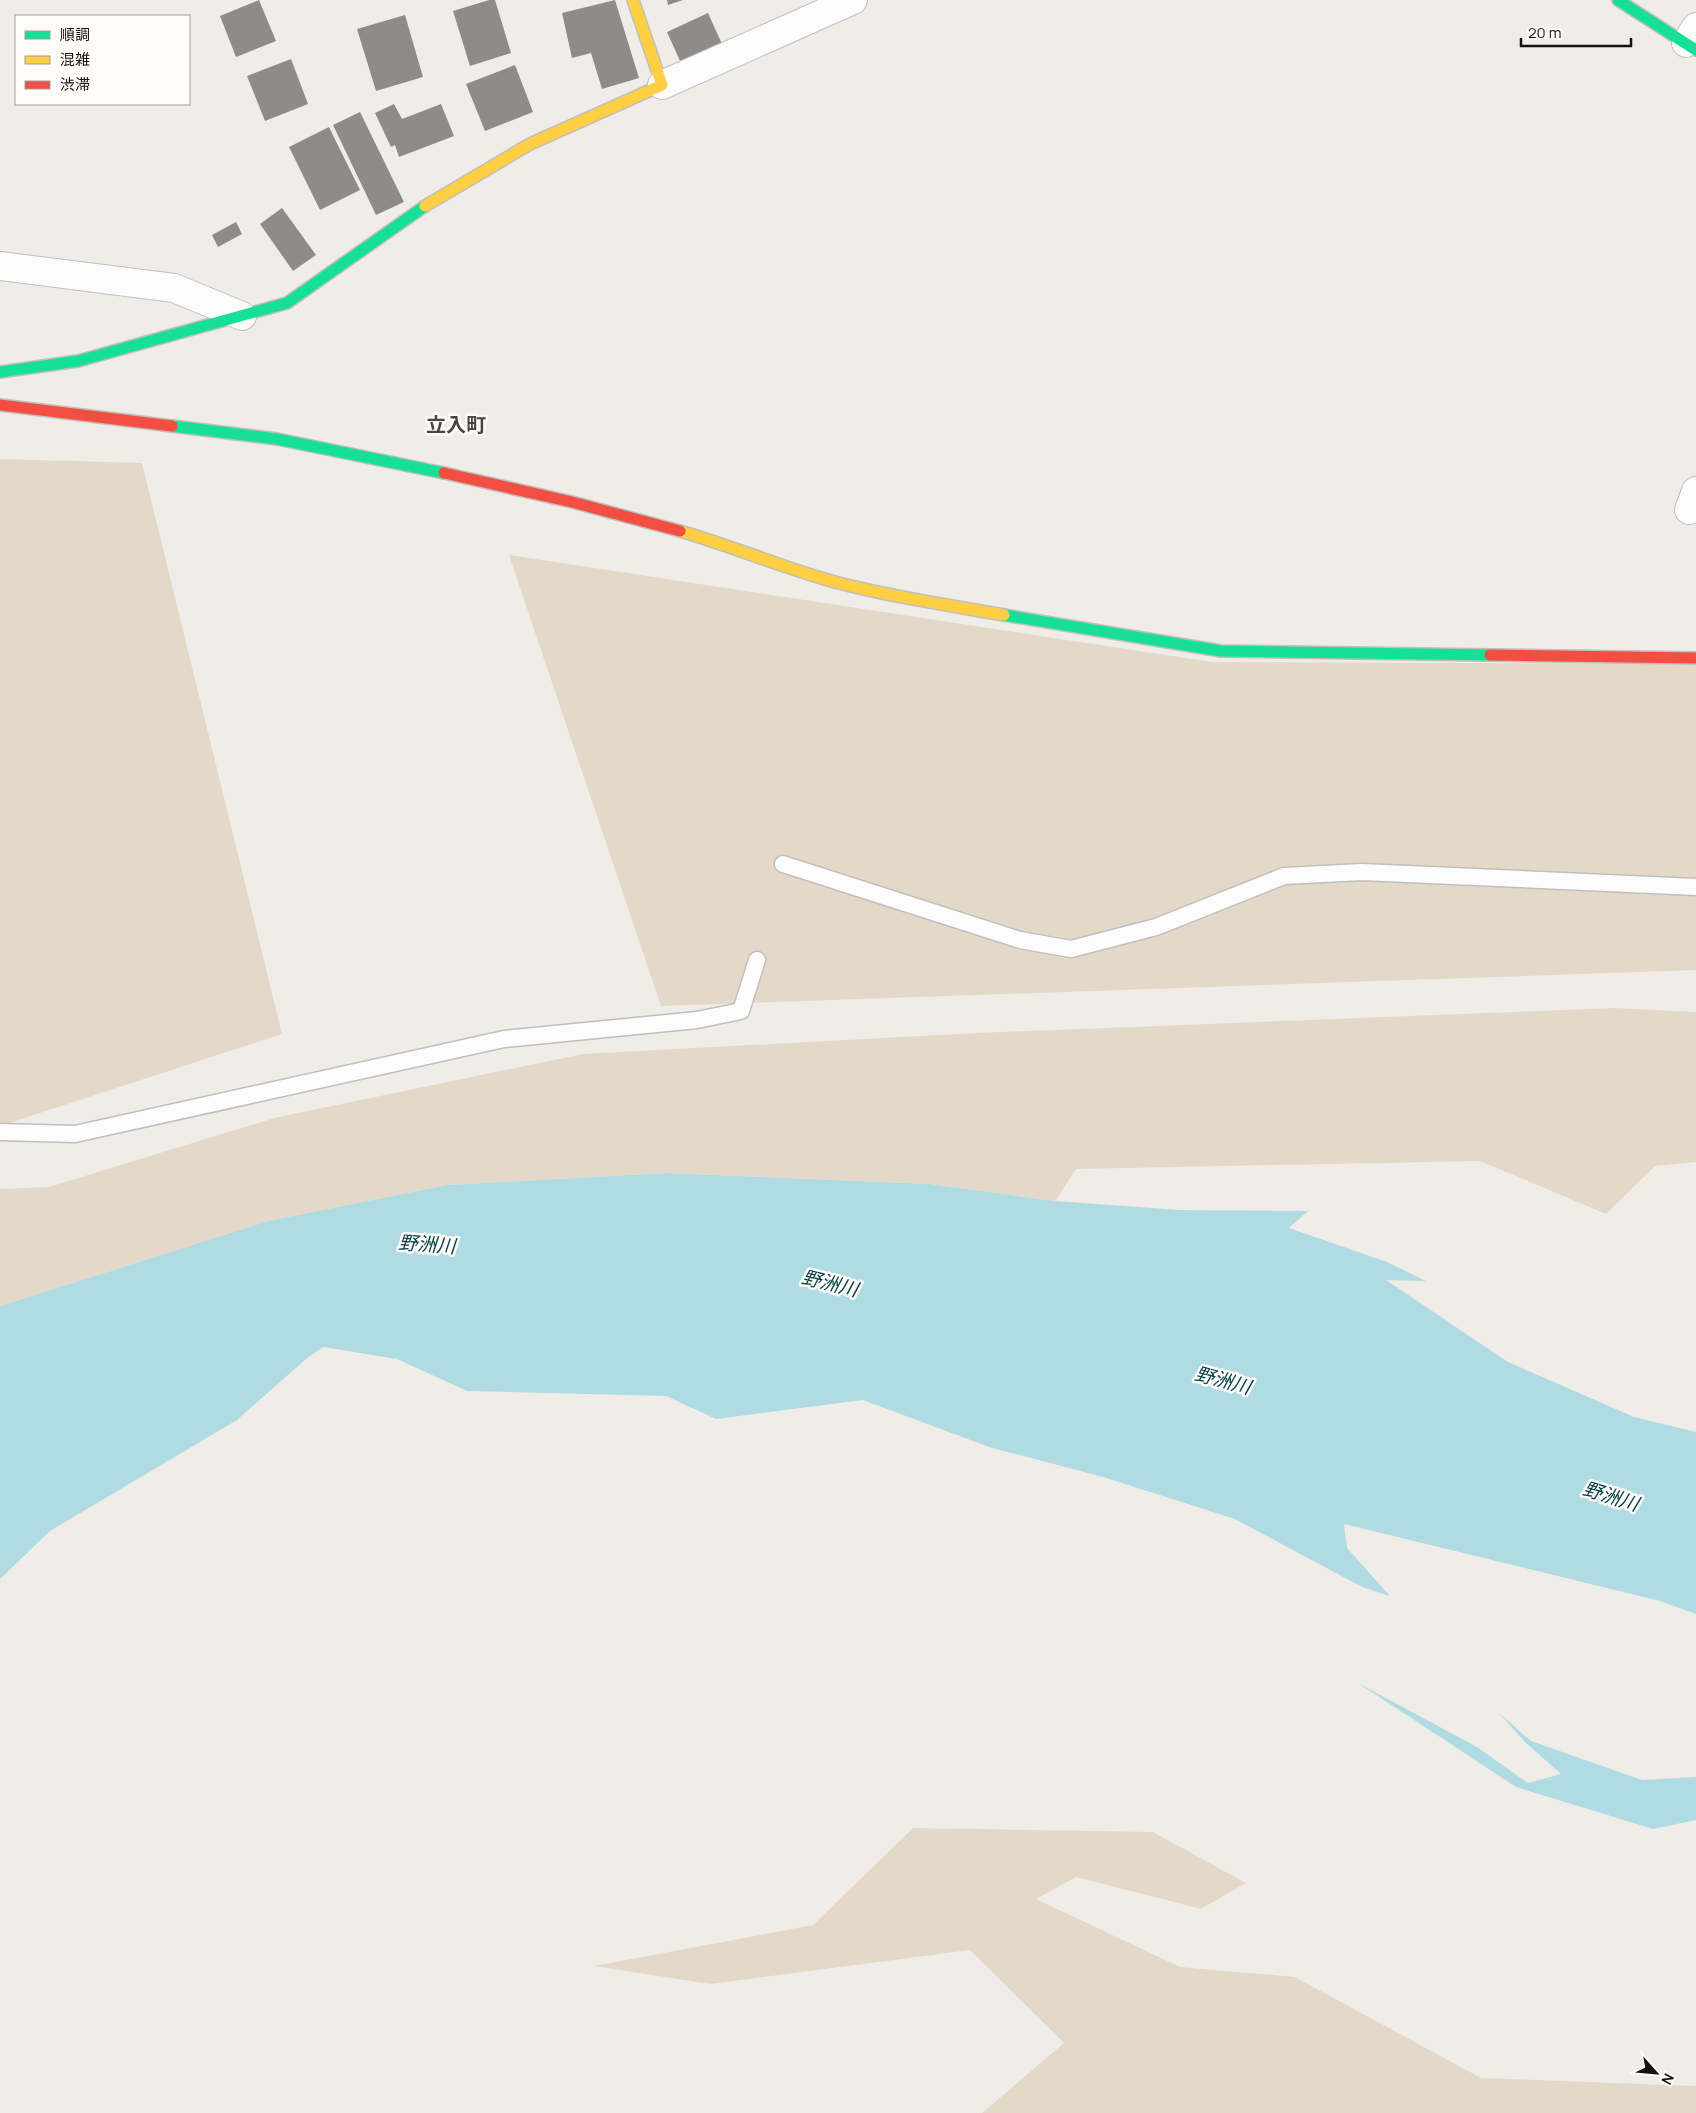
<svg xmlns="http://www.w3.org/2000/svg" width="1696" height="2113" font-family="Manrope,'Noto Sans JP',sans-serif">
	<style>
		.green { fill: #e4d9c9 }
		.water { fill: #b1dbe3 }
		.building { fill: #8e8c88 }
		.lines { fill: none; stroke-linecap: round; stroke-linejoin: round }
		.lane-casing { stroke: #c1bfbb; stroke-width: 19 }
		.street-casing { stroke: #c1bfbb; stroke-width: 30 }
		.fast-casing { stroke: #c1bfbb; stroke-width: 14 }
		.slow-casing { stroke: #c1bfbb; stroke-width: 14 }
		.jam-casing { stroke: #c1bfbb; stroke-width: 14 }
		.lane { stroke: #fdfcfc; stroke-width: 16 }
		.street { stroke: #fdfcfc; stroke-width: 28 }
		.fast { stroke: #16e098; stroke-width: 11 }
		.slow { stroke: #ffcf43; stroke-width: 11 }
		.jam { stroke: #f24e42; stroke-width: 11 }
		.labels { text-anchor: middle; stroke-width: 5; stroke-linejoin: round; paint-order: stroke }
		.water-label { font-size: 19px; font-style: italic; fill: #07404a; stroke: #fefcf8 }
		.quarter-label { font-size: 20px; font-weight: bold; fill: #4a453e; stroke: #fefcf8 }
	</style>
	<rect width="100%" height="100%" fill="#f0ede8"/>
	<path class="green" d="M0,459L142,463L282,1034L0,1126Z
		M509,555L1212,662L1696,664V970L661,1006Z
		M1614,1008L1696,1012V1162L1655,1166L1606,1214L1480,1161L1076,1169L1055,1201L930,1184L666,1173L447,1185L268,1221L0,1306V1189L49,1187L274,1118L583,1054L976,1033Z
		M913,1828L1153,1832L1246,1883L1201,1909L1076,1877L1036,1899L1180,1967L1295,1977L1481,2078L1696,2086V2113H982L1064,2043L970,1950L710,1984L594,1966L813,1925Z"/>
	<path class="water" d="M666,1173L930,1184L1055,1201L1180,1210L1308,1211L1289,1228L1387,1262L1426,1281L1386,1280L1508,1362L1634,1417L1696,1432V1614L1660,1601L1344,1524L1347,1548L1390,1596L1362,1587L1235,1519L1103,1477L989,1447L863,1400L716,1419L666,1396L467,1391L397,1359L323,1347L306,1359L237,1420L50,1531L0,1579V1306L268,1221L447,1185Z
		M1358,1683L1477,1747L1528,1783L1561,1774L1525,1742L1499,1713L1531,1741L1642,1780L1696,1777V1820L1653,1829L1516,1787Z"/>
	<path class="building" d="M259,0L276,41L236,57L220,16Z
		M489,0H495L511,53L470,66L453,11Z
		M615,0L639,78L602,89L591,53L572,58L562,13Z
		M667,0H683L668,5Z
		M708,13L722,44L681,63L667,32Z
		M405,15L423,77L376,91L357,29Z
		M291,59L308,104L265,121L247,76Z
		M515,65L533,112L485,131L466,84Z
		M394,104L402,119L441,104L454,136L399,157L395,145L391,147L375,113Z
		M360,112L404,202L376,215L333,125Z
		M329,127L360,190L320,210L289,147Z
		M282,208L316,255L293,271L260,224Z
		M236,222L242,234L218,247L212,235Z"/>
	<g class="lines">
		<defs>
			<path id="lane" d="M783,864L1020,940L1071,949L1156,927L1284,876L1362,872L1696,887
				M0,1132L75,1134L504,1039L697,1020L741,1011L757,960"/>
			<path id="street" d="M1686,43L1696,27
				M662,85L853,0
				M0,266L174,288L242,316
				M1689,510L1696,491"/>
			<path id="fast" d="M1618,0L1696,50
				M0,372L78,361L287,303L425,206
				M172,426L277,439L444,473
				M1004,615L1221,651L1490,655"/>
			<path id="slow" d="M425,206L530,144L662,85L633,0
				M680,531C732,546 783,568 835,582C891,597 948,605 1004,615"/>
			<path id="jam" d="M0,405L172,426
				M444,473L572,502L680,531
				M1490,655L1696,658"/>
		</defs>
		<use href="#lane" class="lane-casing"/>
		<use href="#street" class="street-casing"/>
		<use href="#fast" class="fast-casing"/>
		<use href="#slow" class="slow-casing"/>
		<use href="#jam" class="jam-casing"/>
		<use href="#lane" class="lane"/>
		<use href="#street" class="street"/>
		<use href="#fast" class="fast"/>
		<use href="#slow" class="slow"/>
		<use href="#jam" class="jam"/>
	</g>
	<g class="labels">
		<g class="water-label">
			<text transform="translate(427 1244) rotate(4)" y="7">野洲川</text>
			<text transform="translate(830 1283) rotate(14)" y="7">野洲川</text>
			<text transform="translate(1223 1380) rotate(15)" y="7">野洲川</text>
			<text transform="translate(1611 1496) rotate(17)" y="7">野洲川</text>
		</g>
		<g class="quarter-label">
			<text x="456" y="432">立入町</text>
		</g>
	</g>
	<rect x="15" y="15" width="175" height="90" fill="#fefcf8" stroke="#a09e9b"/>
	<rect x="25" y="31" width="25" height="8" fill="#16e098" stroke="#a09e9b"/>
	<text x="60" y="40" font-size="15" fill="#14120f">順調</text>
	<rect x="25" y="56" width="25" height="8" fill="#ffcf43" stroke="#a09e9b"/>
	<text x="60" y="65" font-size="15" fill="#14120f">混雑</text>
	<rect x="25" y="81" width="25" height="8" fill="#f24e42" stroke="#a09e9b"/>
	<text x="60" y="90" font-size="15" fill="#14120f">渋滞</text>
	<g transform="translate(1656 2073) rotate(117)" stroke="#fefcf8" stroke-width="4" paint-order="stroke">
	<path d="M0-4L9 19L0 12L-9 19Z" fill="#14120f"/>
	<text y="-8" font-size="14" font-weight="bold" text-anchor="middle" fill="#14120f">N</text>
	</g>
	<path d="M1521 38v8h110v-8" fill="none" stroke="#14120f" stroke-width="2.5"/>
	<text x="1528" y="38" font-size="15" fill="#14120f" stroke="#fefcf8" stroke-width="4" paint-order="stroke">20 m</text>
</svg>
